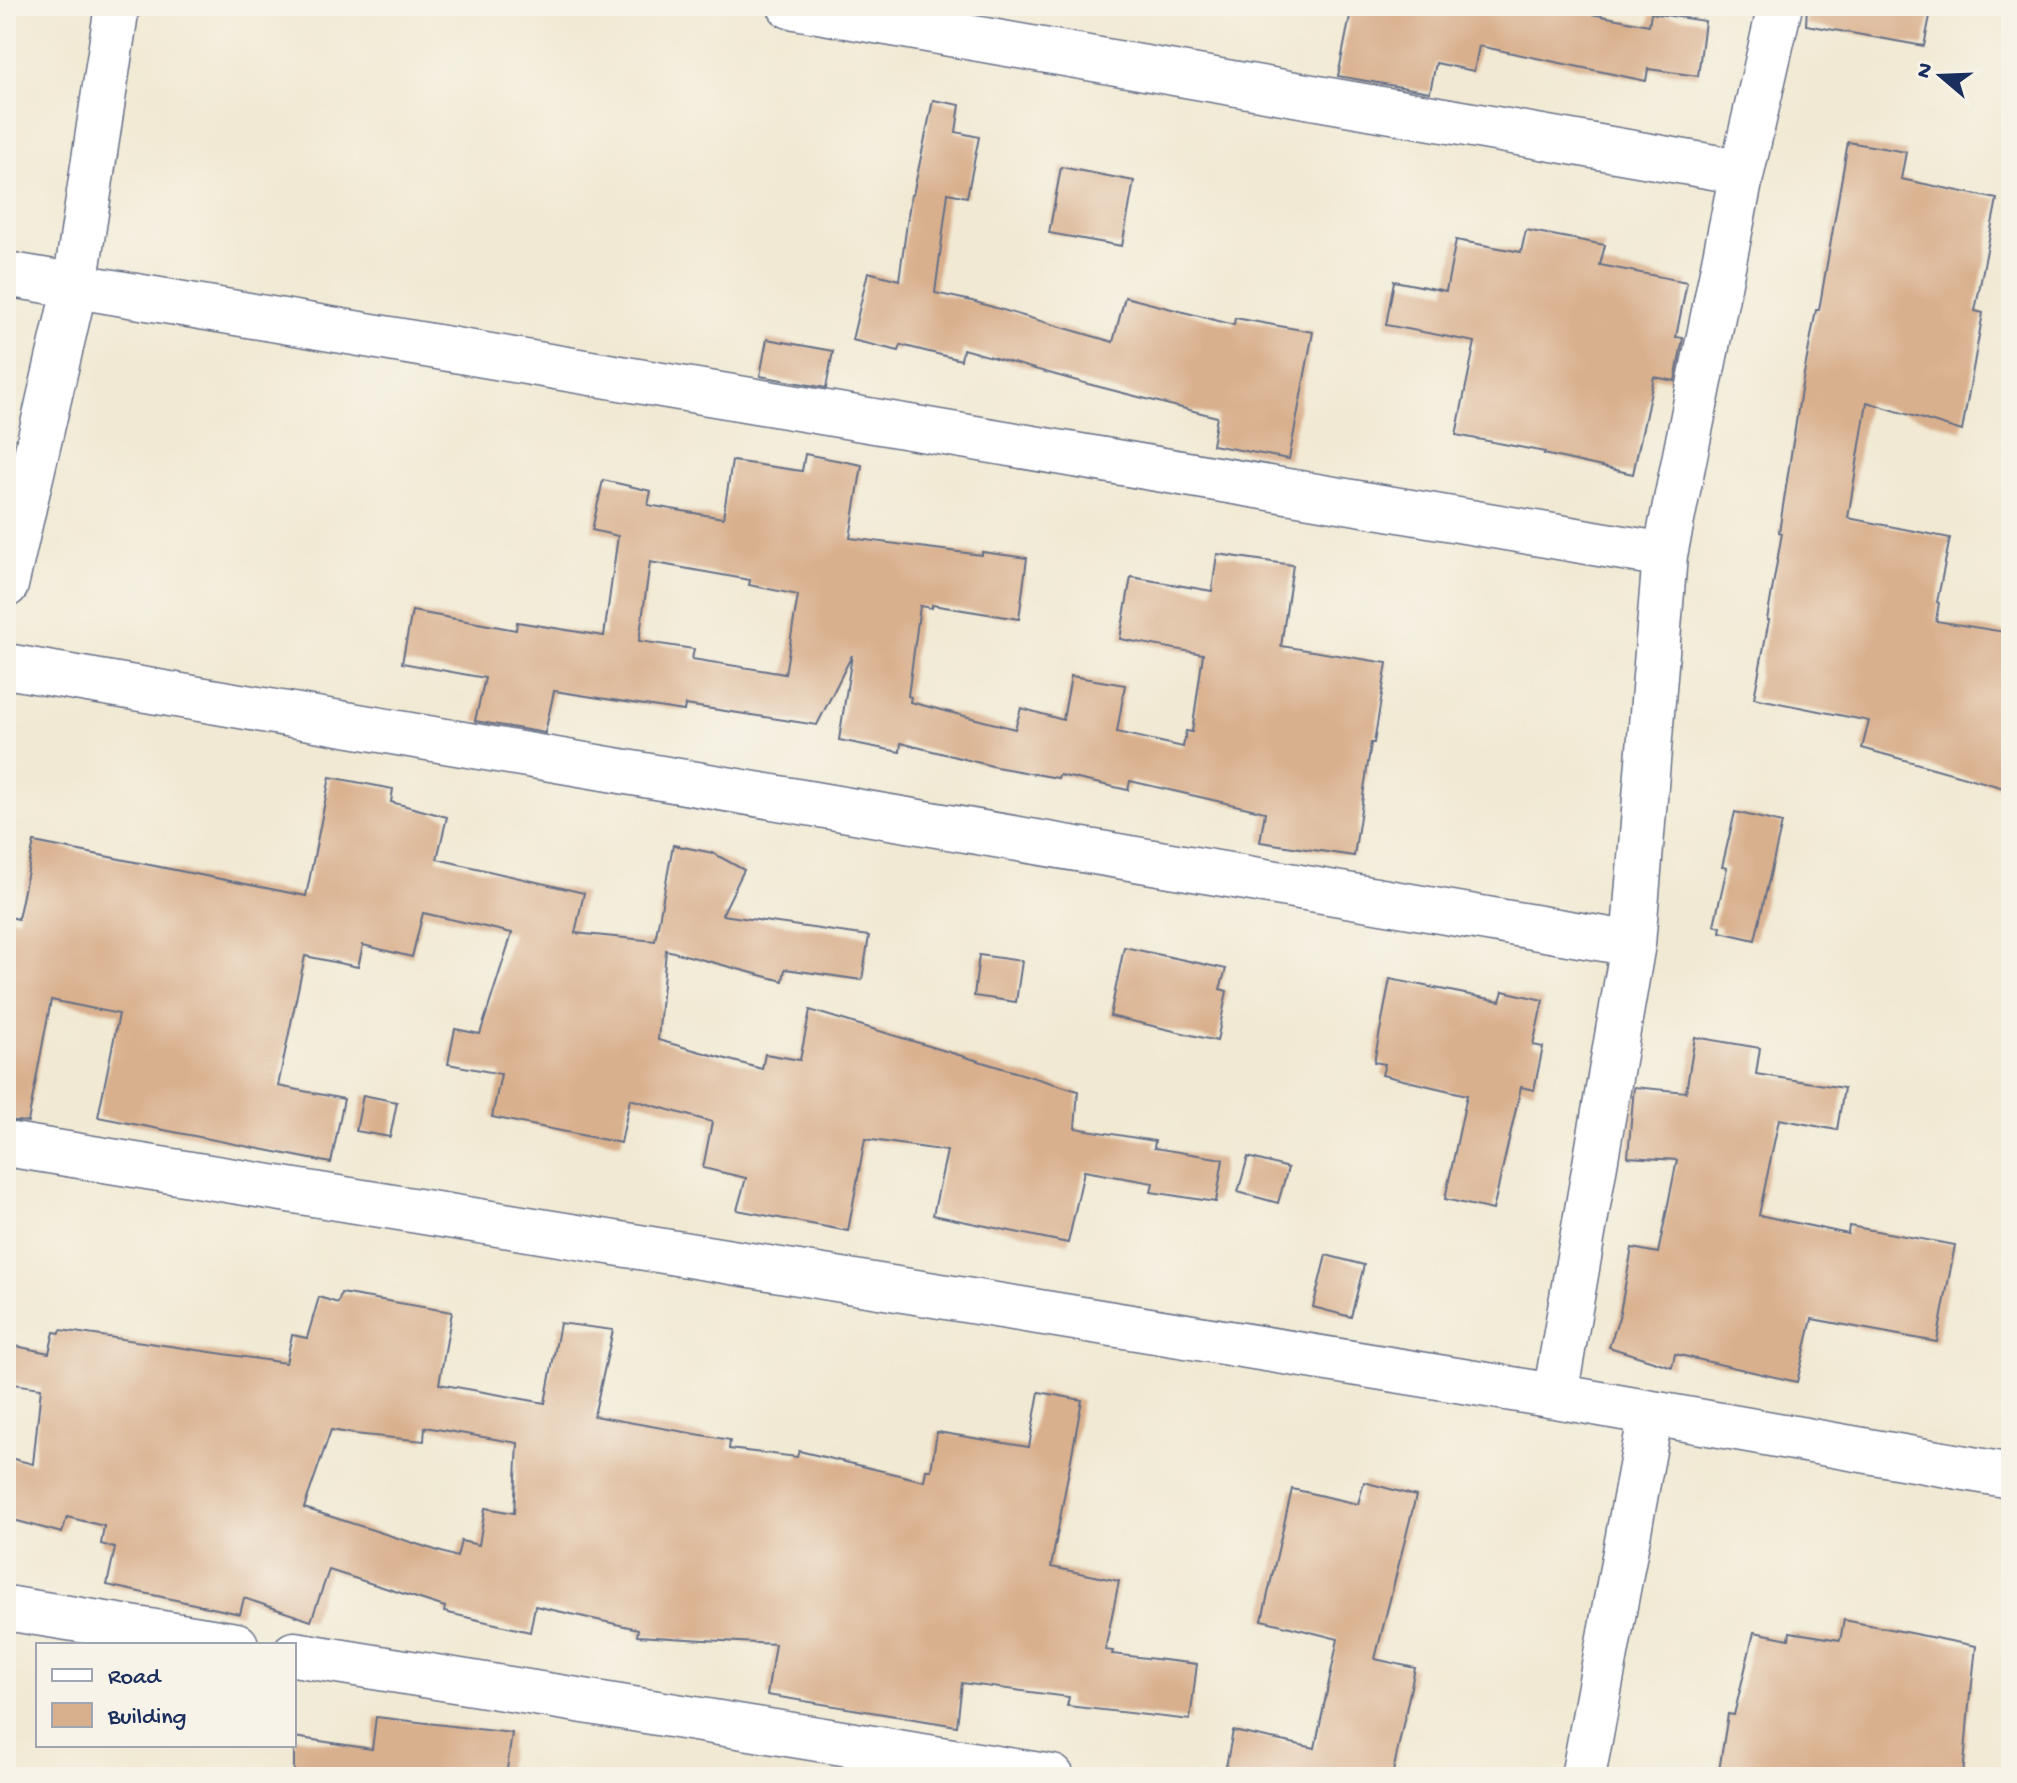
<svg xmlns="http://www.w3.org/2000/svg" width="2017" height="1783" font-family="'Gochi Hand',sans-serif">
	<style>
		.building { fill: #d9b08e; fill-rule: evenodd }
		.lines { fill: none; stroke-linecap: round; stroke-linejoin: round }
		.street-casing { stroke: #667087; stroke-width: 47 }
		.street { stroke: #fff; stroke-width: 44 }
	</style>
	<rect width="100%" height="100%" fill="#f7f3e8"/>
	<filter id="ink" filterUnits="userSpaceOnUse"><feTurbulence type="fractalNoise" baseFrequency=".0125" numOctaves="2"/><feDisplacementMap in="SourceGraphic" scale="16" xChannelSelector="R" yChannelSelector="G"/><feConvolveMatrix kernelMatrix="1 2 1 2 8 2 1 2 1" color-interpolation-filters="sRGB"/></filter>
	<filter id="wash" filterUnits="userSpaceOnUse"><feTurbulence type="fractalNoise" baseFrequency=".006" numOctaves="4" result="noise"/><feDisplacementMap in="SourceGraphic" scale="32" xChannelSelector="R" yChannelSelector="G"/><feGaussianBlur stdDeviation="1.8" result="paint"/><feColorMatrix in="noise" values="0 0 0 0 0 0 0 0 0 0 0 0 0 0 0 0 0 1.4 0 .05"/><feComposite in="paint" operator="in"/></filter>
	<g filter="url(#wash)">
		<rect width="100%" height="100%" fill="#f1e9d3"/>
		<g id="blocks">
			<path class="building" d="M1352,6H1549L1649,25L1651,13L1705,21L1698,76L1648,69L1646,81L1479,46L1474,71L1436,63L1430,92L1338,76Z
				M1807,6H1932L1924,46L1806,25Z
				M933,100L960,105L956,132L979,137L967,197L948,193L935,293L972,301L1113,342L1125,297L1234,325L1235,318L1313,332L1289,459L1212,445L1217,417L1088,384L963,349L961,360L901,345L899,351L852,340L868,272L899,280L911,195H913Z
				M1848,142L1906,152L1901,179L1997,199L1975,311L1983,313L1962,431L1867,402L1848,518L1950,538L1937,602L1939,603L1936,621L2011,633V790L1862,748L1869,721L1754,698L1769,620H1767L1782,533L1779,532L1801,390L1816,310H1819Z
				M1061,167L1134,181L1122,246L1049,233Z
				M1526,230L1605,245L1600,265L1687,282L1676,337L1683,338L1675,381L1654,377L1633,474L1544,454L1545,452L1456,435L1475,342L1386,325L1394,281L1446,291L1456,240L1521,252Z
				M767,339L833,351L826,388L760,376Z
				M805,454L862,465L850,538L982,555V552L1027,558L1019,619L932,605V608L920,606L908,696L911,697L910,702L1015,729L1021,708L1063,720L1071,676L1125,685L1117,732L1183,747L1186,731L1192,732L1203,654L1120,639L1131,577L1212,591L1217,554L1293,565L1281,646L1387,663L1374,743H1371L1354,856L1260,842L1265,812L1130,781L1128,790L1059,775L1058,778L996,767L901,743L900,752L839,740L852,655L817,725L685,705L684,711L554,691L545,733L475,721L485,678L402,663L412,611L516,630L517,622L604,636L618,536L592,530L603,480L651,491L648,505L723,518L732,461L802,471ZM650,562L750,580L749,585L798,595L785,674L692,659L694,649L639,641Z
				M330,777L393,789L391,802L447,817L437,859L584,893L575,933L655,941L673,845L713,853L744,870L722,915L869,936L862,980L785,969L783,981L666,950L658,1040L762,1069L765,1054L800,1060L810,1010L1078,1091L1075,1128L1155,1141L1154,1148L1223,1159L1216,1202L1151,1192L1153,1183L1084,1171L1068,1243L933,1215L947,1151L865,1139L848,1231L737,1210L746,1178L703,1168L712,1122L630,1099L621,1143L492,1117L501,1074L448,1064L455,1029L480,1034L512,933L423,913L412,957L363,945L358,967L305,956L278,1086L344,1099L331,1163L98,1117L119,1014L51,1000L28,1122L6,1120V916L18,919L34,842L306,896Z
				M1735,812L1782,823L1755,940L1720,932L1721,927L1714,925L1727,868L1722,867Z
				M1124,947L1226,969L1220,989L1227,991L1217,1041L1110,1016Z
				M979,955L1022,961L1016,1002L974,996Z
				M1390,979L1500,1001L1503,991L1543,1000L1533,1045L1543,1047L1534,1090L1521,1087L1493,1210L1445,1199L1467,1095L1382,1075L1385,1064L1374,1062Z
				M1695,1037L1760,1048L1756,1074L1844,1088L1837,1130L1779,1119L1759,1215L1848,1234L1849,1226L1955,1245L1937,1342L1812,1319L1797,1382L1675,1354L1672,1367L1609,1347L1619,1318L1632,1248L1658,1253L1677,1160L1628,1157L1634,1087L1686,1092Z
				M363,1095L397,1102L390,1137L356,1131Z
				M1248,1157L1288,1168L1278,1203L1238,1192Z
				M1326,1255L1364,1265L1351,1317L1313,1307Z
				M341,1293L452,1312L439,1384L545,1403L560,1323L613,1330L594,1416L730,1440L729,1449L797,1457L799,1451L924,1481L926,1470H931L937,1432L1029,1447L1039,1392L1082,1400L1051,1567L1119,1581L1105,1650L1113,1651L1112,1654L1197,1664L1190,1720L1067,1706L1069,1697L962,1683L957,1726L767,1695L775,1644L637,1636L638,1629L535,1606L530,1632L444,1612L445,1607L329,1570L311,1621L244,1598L240,1614L107,1585L115,1548L101,1544L104,1526L67,1517L62,1533L6,1518V1457L33,1464L41,1388L6,1383V1344L49,1353L54,1332L60,1333L61,1330L286,1363L292,1335L307,1338L319,1297L338,1303ZM425,1427L518,1443L514,1513L485,1508L479,1545L461,1541L457,1557L304,1508L331,1430L354,1434L424,1441Z
				M1364,1482L1416,1496L1375,1659L1415,1668L1392,1777H1224L1233,1731L1315,1748L1338,1639L1262,1620L1292,1489L1358,1504Z
				M1844,1620L1976,1646L1971,1693H1970L1963,1777H1718L1728,1714L1734,1715L1754,1632L1789,1639L1790,1632L1840,1640Z
				M376,1717L512,1733L506,1777H294V1737L372,1749Z"/>
		</g>
	</g>
	<g filter="url(#ink)">
		<use href="#blocks" fill-opacity="0" stroke="#667087" stroke-width="2"/>
		<g class="lines">
			<defs>
				<path id="street" d="M790,6L1742,172
					M6,274L1665,555
					M6,585L75,286L117,6
					M6,666L1633,944
					M6,1144L1555,1396L2011,1476
					M1555,1396L1633,944L1665,555L1742,172L1780,6
					M6,1608L236,1645
					M294,1654L1052,1777
					M1583,1777L1651,1413"/>
			</defs>
			<use href="#street" class="street-casing"/>
			<use href="#street" class="street"/>
		</g>
	</g>
	<rect width="2017" height="1783" fill="none" stroke="#f7f3e8" stroke-width="32"/>
	<rect x="36" y="1643" width="260" height="104" fill="#f7f3e8" stroke="#9fa5b1" stroke-width="2"/>
	<rect x="52" y="1669" width="40" height="12" fill="#ffffff" stroke="#9fa5b1" stroke-width="2"/>
	<text x="108" y="1683" font-size="24" fill="#1b2f5e">Road</text>
	<rect x="52" y="1703" width="40" height="24" fill="#d9b08e" stroke="#9fa5b1" stroke-width="2"/>
	<text x="108" y="1723" font-size="24" fill="#1b2f5e">Building</text>
	<g transform="translate(1941 76) rotate(289)" stroke="#f7f3e8" stroke-width="6" paint-order="stroke">
	<path d="M0-6L14 30L0 20L-14 30Z" fill="#1b2f5e"/>
	<text y="-12" font-size="22" font-weight="bold" text-anchor="middle" fill="#1b2f5e">N</text>
	</g>
</svg>
